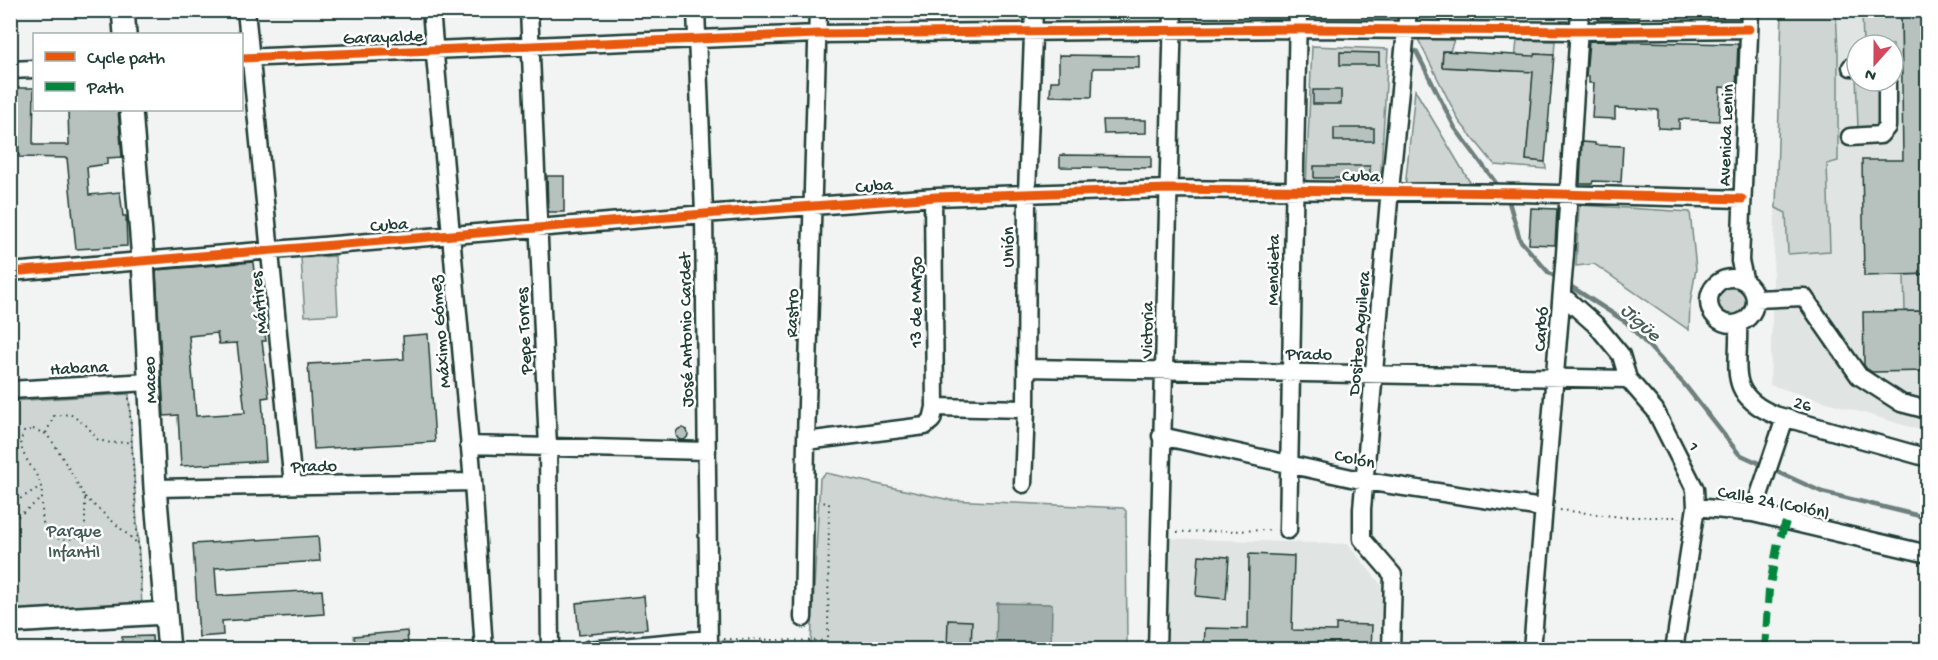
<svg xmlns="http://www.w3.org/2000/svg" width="1938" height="660" font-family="'Gochi Hand',sans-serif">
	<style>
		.built { fill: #e0e4e3; fill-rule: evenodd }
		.green { fill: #ced5d3; stroke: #768984; stroke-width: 1.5 }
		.water { fill: #a1adaa; stroke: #6d807b; stroke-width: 1.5 }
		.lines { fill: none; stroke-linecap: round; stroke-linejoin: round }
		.stream { stroke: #6d807b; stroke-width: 4.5 }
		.building { fill: #b7c1bd; stroke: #1f3d34; stroke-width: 1.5; fill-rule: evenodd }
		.minor-casing { stroke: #1f3d34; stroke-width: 21 }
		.major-casing { stroke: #1f3d34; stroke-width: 26 }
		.path { stroke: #1f3d34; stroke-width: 2; stroke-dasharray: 1.5 4.5; stroke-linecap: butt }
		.minor { stroke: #fff; stroke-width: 16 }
		.major { stroke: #fff; stroke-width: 21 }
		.quiet { stroke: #00873e; stroke-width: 8; stroke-dasharray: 15 8; stroke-linecap: butt }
		.cycleway-casing { stroke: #fff; stroke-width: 13 }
		.cycleway { stroke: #e8590c; stroke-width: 9 }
		.labels { text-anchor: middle; stroke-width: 5; stroke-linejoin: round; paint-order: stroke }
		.street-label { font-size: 18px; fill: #1f3d34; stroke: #fff }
		.park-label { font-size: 18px; fill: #425b54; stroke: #fff }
		.water-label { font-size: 20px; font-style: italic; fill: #465f57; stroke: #fff }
	</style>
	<rect width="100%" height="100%" fill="#f2f3f3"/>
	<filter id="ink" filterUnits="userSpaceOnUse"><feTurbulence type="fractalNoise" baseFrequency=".0167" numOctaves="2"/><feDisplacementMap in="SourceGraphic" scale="12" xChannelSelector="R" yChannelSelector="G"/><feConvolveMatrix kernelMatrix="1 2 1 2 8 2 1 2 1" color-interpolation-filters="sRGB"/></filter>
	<g filter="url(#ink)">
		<path class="built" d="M1781,11H1927V432L1770,385ZM1857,45H1893V81H1857Z
			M1163,538L1348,544L1382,586L1380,649L1160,650Z"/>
		<path class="green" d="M1782,11H1836L1838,52V161L1827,164L1830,251L1788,254L1786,213L1776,208Z
			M1862,11H1901L1902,76L1893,62V45H1863Z
			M1415,33L1456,34L1450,51H1443L1442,67L1514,71L1517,40L1555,41L1554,55L1535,54L1526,160L1545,162L1546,169L1495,165L1459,121Z
			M1312,46L1388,49L1380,187L1306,186Z
			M1856,75L1857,81H1881L1883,122L1876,128H1858Z
			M1415,90L1474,189L1405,188Z
			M1579,205L1690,212L1696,269L1690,304L1689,330L1594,264L1576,266Z
			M335,256L338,314L305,316L301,258Z
			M1927,274V311H1905L1904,275Z
			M1716 301a15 15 0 1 1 30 0a15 15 0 1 1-30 0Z
			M129,394L142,605L11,610V401Z
			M826,473L950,500L1123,508L1126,511L1127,649L711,650L714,640L808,646L811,643L820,478Z"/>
		<path class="water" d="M997,603L1052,604L1051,649H996Z"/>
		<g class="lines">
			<path class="stream" d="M1416,51L1455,128L1499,187
				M1505,196L1509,202L1520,240L1549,273L1560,279
				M1567,284L1626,322L1684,384L1739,454L1822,492L1928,518"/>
		</g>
		<path class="building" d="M1598,10H1640L1639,20H1598Z
			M1901,10H1928V274L1864,276L1862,160H1903Z
			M1589,41L1738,44L1736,88L1720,87L1719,121L1679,119V129L1658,128V110L1615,108V119L1592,118L1594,83H1589V76H1586Z
			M1443,51L1534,56L1535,54L1554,55L1545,162L1526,160L1533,72L1442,67Z
			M1340,52L1379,53V65H1340Z
			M1059,55L1139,56V68H1093L1092,97L1050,96L1051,81H1059Z
			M17,88H34L33,145H69L68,110H118L122,157L107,158V164L87,167L89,195L120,192L123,216H126L127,246L76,249L67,158L19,157Z
			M1313,90H1341V104H1313Z
			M1103,120H1146V133L1104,134Z
			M1334,128H1374V141H1334Z
			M1582,142L1595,143V145L1623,146L1621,182L1593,181L1592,184H1580Z
			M1060,155L1151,156V168L1060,167Z
			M1314,166H1370V178H1314Z
			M547,176H564V212H548Z
			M1531,208L1557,209L1555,245L1529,244Z
			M253,262L256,291H259L266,341H262L269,397L262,398L266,461L181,466L178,415L164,416L156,270ZM217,333L219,344L237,343L245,413L196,416L189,336Z
			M1928,311V371L1872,372L1866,368L1864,365L1863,312Z
			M428,334L435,442L314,449L308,364L404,359L403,336Z
			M676 434a6 6 0 1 1 12 0a6 6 0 1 1-12 0Z
			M318,536L320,561L215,568L217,596L322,590L324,614L222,621L223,635L199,637L193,544Z
			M1249,554L1294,556L1292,630L1336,631V624L1372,625L1371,650H1204L1205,628L1248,629Z
			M1199,555L1229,557L1226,599L1196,596Z
			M644,596L647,629L579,635L576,603Z
			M948,620L972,621L971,650H947Z
			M407,631L408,645L356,650L354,636Z
			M152,636L153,650H123L122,637Z"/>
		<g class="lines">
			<defs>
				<path id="minor" d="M246,10L293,485
					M431,10L473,482L484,650
					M529,10L548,447L550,650
					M696,10L704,214L709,650
					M242,58L817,34L1298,29L1578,31L1749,29
					M1851,67H1857
					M10,70L34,69
					M1850,137L1880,135L1887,127V81
					M933,197L935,407
					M10,272L704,214L936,197L1167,189L1521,193L1742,199
					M1709 301a23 23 0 1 1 46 0a23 23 0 1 1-46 0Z
					M1745,282L1740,261L1750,10
					M1562,295L1597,326L1621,355L1628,379L1655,410L1695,489L1696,507L1674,650
					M1755,299L1804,297L1859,376L1901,403L1928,410
					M1738,323C1740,368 1725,394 1775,415L1928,458
					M1026,368L1628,379
					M10,390L149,382
					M1161,436L1365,481L1542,508
					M806,441L925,426L932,420L935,407L1026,409
					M469,445L707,451
					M1023,484L1026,409L1027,193L1034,10
					M155,488L473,482
					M1696,507L1753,513L1928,554
					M1753,513L1785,418
					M1288,530L1298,10
					M803,618L806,441L818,10
					M588,650L709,639
					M1157,650L1173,10
					M1391,650L1393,575L1362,539V509L1389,200L1408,10
					M1532,650L1565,254L1580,10"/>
				<path id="major" d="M123,10L125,34
					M131,110L143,260L155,488L169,650
					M10,622L165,613"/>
			</defs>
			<use href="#minor" class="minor-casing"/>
			<use href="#major" class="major-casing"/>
			<path class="path" d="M930,19V10
				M129,398L141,596
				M33,429L46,434L55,445L85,497V531C79,537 73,539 64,539C34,540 45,505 41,487C37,467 13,453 24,432Z
				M46,433L54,416L70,414L87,426L98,440L111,443L132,442
				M85,497L137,543
				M10,505L41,486
				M1560,510L1622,517H1680
				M13,520L42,498
				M1177,532L1273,530
				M724,639L828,641L829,503L820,502"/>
			<use href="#minor" class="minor"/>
			<use href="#major" class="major"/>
			<path class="quiet" d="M1765,650L1769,590L1778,543L1787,520"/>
			<defs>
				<path id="cycleway" d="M242,58L817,34L1298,29L1578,31L1749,29
					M10,272L704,214L936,197L1167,189L1521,193L1742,199"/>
			</defs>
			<use href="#cycleway" class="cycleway-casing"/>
			<use href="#cycleway" class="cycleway"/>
		</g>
	</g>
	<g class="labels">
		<g class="street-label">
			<text transform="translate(383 36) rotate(-2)" y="6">Garayalde</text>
			<text transform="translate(1725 135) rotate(-88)" y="6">Avenida Lenin</text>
			<text transform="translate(1361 175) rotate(1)" y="6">Cuba</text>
			<text transform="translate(874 185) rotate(-5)" y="6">Cuba</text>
			<text transform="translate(389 224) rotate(-4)" y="6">Cuba</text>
			<text transform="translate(1007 247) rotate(-90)" y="6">Unión</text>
			<text transform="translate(1272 270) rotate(-89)" y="6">Mendieta</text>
			<text transform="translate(915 302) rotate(-90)" y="6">13 de MArzo</text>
			<text transform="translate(258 303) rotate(-96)" y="6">Mártires</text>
			<text transform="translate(791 313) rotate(-88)" y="6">Rastro</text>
			<text transform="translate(1540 329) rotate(-86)" y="6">Carbó</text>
			<text transform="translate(685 330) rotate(-91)" y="6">José Antonio Cardet</text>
			<text transform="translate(1146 330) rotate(-89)" y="6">Victoria</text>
			<text transform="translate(523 331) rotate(-93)" y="6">Pepe Torres</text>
			<text transform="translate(439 332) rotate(-95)" y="6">Máximo Gómez</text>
			<text transform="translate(1358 333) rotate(-85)" y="6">Dositeo Aguilera</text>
			<text transform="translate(1309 353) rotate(1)" y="6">Prado</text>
			<text transform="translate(79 367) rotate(-3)" y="6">Habana</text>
			<text transform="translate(149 380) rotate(-93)" y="6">Maceo</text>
			<text transform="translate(1803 403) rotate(15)" y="6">26</text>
			<text transform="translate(1695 446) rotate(64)" y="6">1</text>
			<text transform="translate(1355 458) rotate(12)" y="6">Colón</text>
			<text transform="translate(314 465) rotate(-1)" y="6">Prado</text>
			<text transform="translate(1774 501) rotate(11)" y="6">Calle 24 (Colón)</text>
		</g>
		<g class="park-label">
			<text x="74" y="536">Parque<tspan x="74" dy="21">Infantil</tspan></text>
		</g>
		<g class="water-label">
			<text transform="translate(1642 321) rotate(42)" y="7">Jigüe</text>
		</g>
	</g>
	<rect width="1938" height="660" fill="none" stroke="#fff" stroke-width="36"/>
	<rect x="18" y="18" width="1902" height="624" fill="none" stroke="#1f3d34" stroke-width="2" filter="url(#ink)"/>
	<rect x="33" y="33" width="210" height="78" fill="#ffffff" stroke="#a5b1ae" stroke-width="1.5"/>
	<rect x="45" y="52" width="30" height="9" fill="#e8590c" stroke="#a5b1ae" stroke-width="1.5"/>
	<text x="87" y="63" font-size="18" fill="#1f3d34">Cycle path</text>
	<rect x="45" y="82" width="30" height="9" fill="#00873e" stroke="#a5b1ae" stroke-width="1.5"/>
	<text x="87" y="93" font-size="18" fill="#1f3d34">Path</text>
	<g transform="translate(1875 63) rotate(201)"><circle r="28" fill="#ffffff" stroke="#a5b1ae" stroke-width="1.5"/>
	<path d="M0-4.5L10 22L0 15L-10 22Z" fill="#d1495b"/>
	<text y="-9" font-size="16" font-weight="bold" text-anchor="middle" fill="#1f3d34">N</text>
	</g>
</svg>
